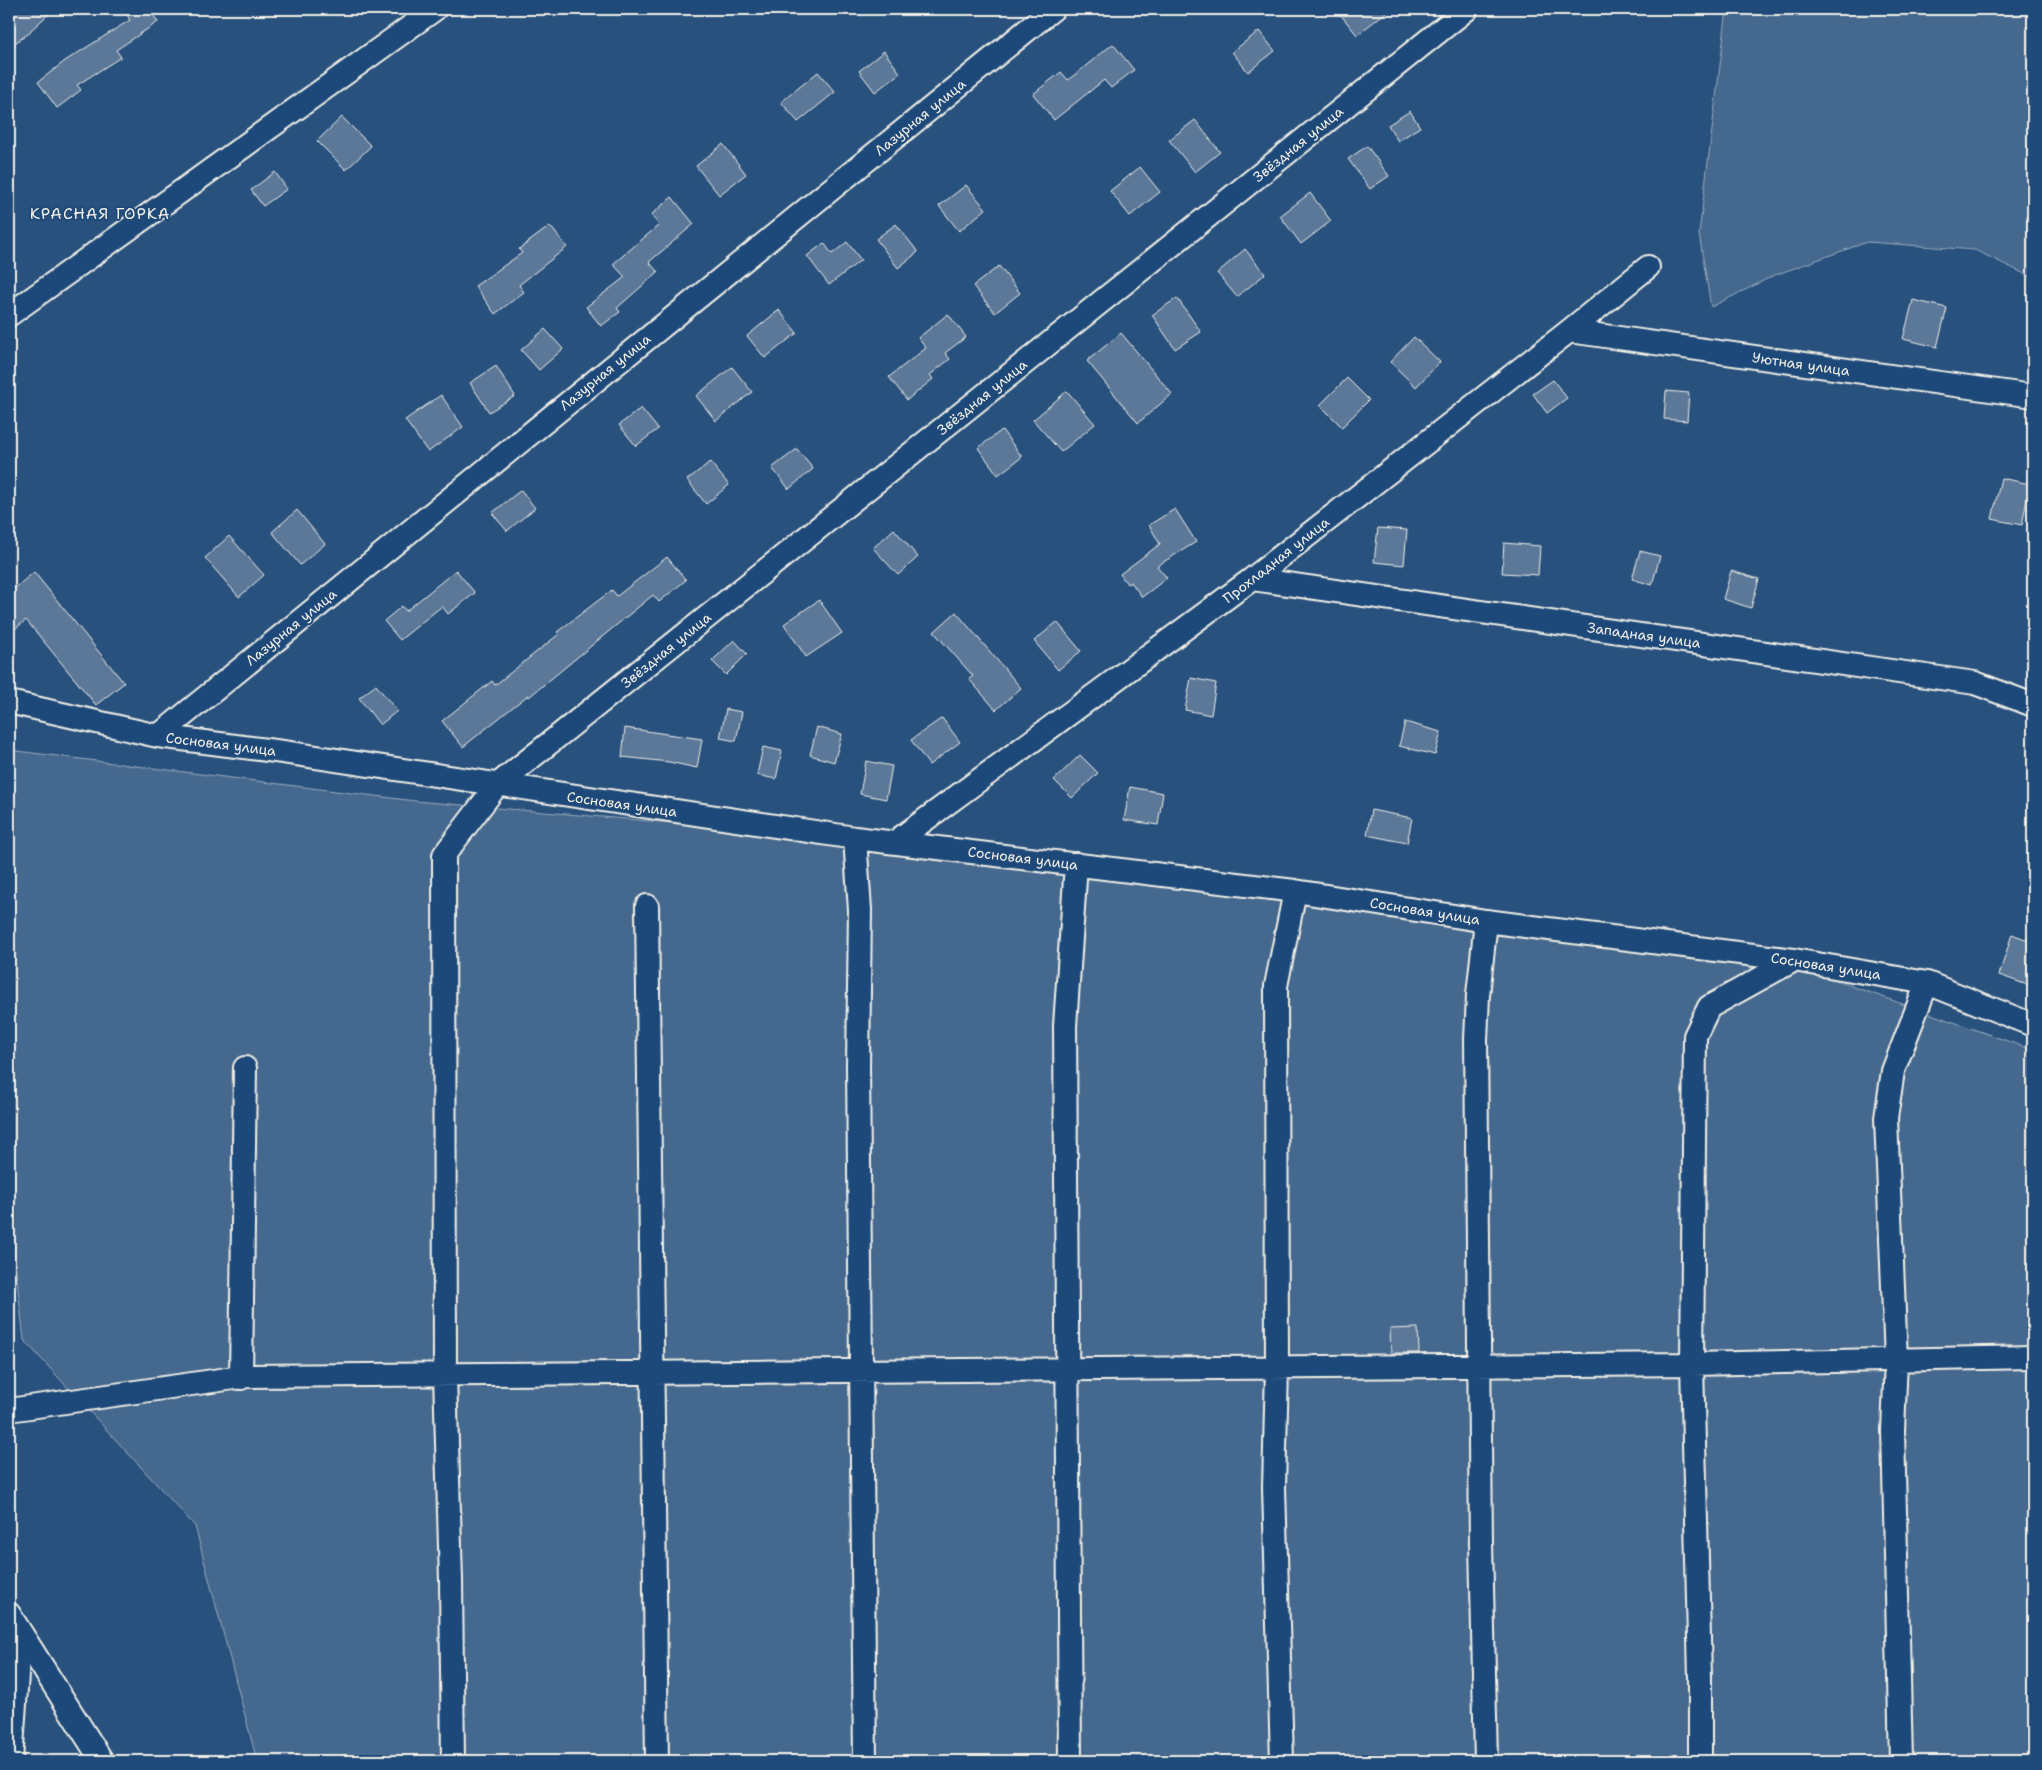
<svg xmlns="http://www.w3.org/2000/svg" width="2042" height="1770" font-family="'Shantell Sans',sans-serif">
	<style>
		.green { fill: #45688e; stroke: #9cacbb }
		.building { fill: #5b7899; stroke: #f4f1e8 }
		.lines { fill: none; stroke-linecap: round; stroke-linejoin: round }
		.minor-casing { stroke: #f4f1e8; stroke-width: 26 }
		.minor { stroke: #1f4a7a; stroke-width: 22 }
		.labels { text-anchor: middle; stroke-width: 4; stroke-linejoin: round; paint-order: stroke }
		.street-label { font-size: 14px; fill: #f4f1e8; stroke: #1f4a7a }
		.quarter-label { font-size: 16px; letter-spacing: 1px; fill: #f4f1e8; stroke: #1f4a7a }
	</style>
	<rect width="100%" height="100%" fill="#28517e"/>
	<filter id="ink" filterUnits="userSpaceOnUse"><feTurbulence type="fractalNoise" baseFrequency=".02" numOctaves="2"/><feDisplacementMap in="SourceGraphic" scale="10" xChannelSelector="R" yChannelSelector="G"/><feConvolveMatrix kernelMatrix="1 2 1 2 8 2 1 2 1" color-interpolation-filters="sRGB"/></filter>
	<g filter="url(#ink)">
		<path class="green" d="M1727,9H2033V278L1975,250L1867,242L1775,275L1711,307L1699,234Z
			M9,750L415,801L895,842L1823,976L2033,1050V1761H257L195,1526L24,1340L9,1211Z"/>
		<path class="building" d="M14,9H54L30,31L31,32L9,47V13Z
			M137,9H149L158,22L116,50L121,57L77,85L81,90L57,108L38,82L65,61L130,20L127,15Z
			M1336,9H1390L1357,35Z
			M1259,31L1275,51L1248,72L1232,52Z
			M1113,44L1134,70L1111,88L1104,80L1054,120L1033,94L1061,72L1068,80Z
			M884,51L900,73L875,92L859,71Z
			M818,72L835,92L798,122L781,102Z
			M1410,111L1420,127L1398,141L1388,125Z
			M342,117L371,146L346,170L317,141Z
			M1195,120L1220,152L1195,172L1169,140Z
			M723,144L746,174L719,195L696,166Z
			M1367,146L1389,176L1370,189L1348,159Z
			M1140,167L1160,192L1130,216L1110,191Z
			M275,172L287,189L263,206L251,190Z
			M966,185L986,209L959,231L939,206Z
			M1310,193L1331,221L1301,244L1280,216Z
			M672,197L694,224L649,262L658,272L617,308L620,312L601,326L586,307L625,277L613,264L659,225L651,215Z
			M896,224L918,252L898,268L876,239Z
			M550,226L567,247L519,285L524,292L495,314L475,286L522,253L519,249Z
			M847,242L861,260L829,285L807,256L824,243L832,254Z
			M1245,249L1265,274L1237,297L1217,273Z
			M999,266L1020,293L995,313L973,286Z
			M1177,298L1201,332L1175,349L1152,315Z
			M1913,300L1947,308L1937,347L1903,339Z
			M779,310L797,333L765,358L747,336Z
			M948,314L966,337L945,353L950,359L930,375L933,379L907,400L889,377L926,348L918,338Z
			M545,329L563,349L539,370L521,350Z
			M1121,333L1172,394L1138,423L1087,361Z
			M1414,337L1440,362L1416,387L1390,362Z
			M496,366L515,396L489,412L470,383Z
			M732,367L752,392L716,421L696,396Z
			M1347,378L1369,400L1342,427L1320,405Z
			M1553,380L1567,398L1547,413L1533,394Z
			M1067,391L1095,424L1061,452L1033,420Z
			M1666,391L1689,393L1687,421L1664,419Z
			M441,395L463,427L428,452L405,420Z
			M641,408L658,429L636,446L619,425Z
			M1002,430L1022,457L998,475L978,448Z
			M797,449L813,469L789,489L772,468Z
			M710,462L729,485L706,504L687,480Z
			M2001,478L2030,484L2022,525L1992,519Z
			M521,490L535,508L507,531L492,513Z
			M1175,509L1196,542L1157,566L1167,578L1142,597L1131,582L1127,584L1120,574L1160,544L1149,525Z
			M297,510L325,544L300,565L272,532Z
			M1378,528L1407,530L1404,565L1374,562Z
			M894,529L918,557L898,575L873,548Z
			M229,536L264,575L239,597L205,558Z
			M1504,543L1540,546L1538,575L1502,573Z
			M1640,551L1660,556L1652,585L1632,579Z
			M667,557L686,580L659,602L653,595L529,697L528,695L463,747L442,721L492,681L495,685L559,634L557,632L612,590L617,596Z
			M456,570L475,593L448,614L442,606L400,640L384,621L402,606L406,611Z
			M1731,571L1759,579L1751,608L1723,599Z
			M34,572L124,683L96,705L26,620L9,634V593Z
			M819,600L842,633L806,657L784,624Z
			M956,612L1021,688L996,710L969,679L973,676L934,632Z
			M1057,622L1081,651L1058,670L1034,641Z
			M734,640L747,654L726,675L712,661Z
			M1191,678L1216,683L1211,715L1185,710Z
			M376,685L397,711L380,725L359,698Z
			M726,709L742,712L736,741L720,738Z
			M942,718L960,742L929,765L911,740Z
			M1405,722L1441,732L1435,755L1399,746Z
			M817,727L842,734L834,762L810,755Z
			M625,728L702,739L697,768L669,762L622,757Z
			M763,747L782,751L776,779L757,775Z
			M1080,755L1098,773L1072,798L1054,780Z
			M866,761L892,766L886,799L860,794Z
			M1130,787L1163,793L1158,825L1124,820Z
			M1371,810L1412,818L1407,843L1367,835Z
			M2012,934L2033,942V987L1999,975Z
			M1418,1328L1419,1353H1391L1390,1329Z"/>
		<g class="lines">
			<defs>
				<path id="minor" d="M9,315L435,9
					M1569,331L2033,396
					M1252,579L1975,683L2033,705
					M9,702L158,736L283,752L855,838L1295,891L1486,921L1794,960L1927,983L2033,1025
					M158,736L1053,9
					M855,838L860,910L858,1067L865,1761
					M895,842L1252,579L1569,331L1648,267
					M647,906L657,1761
					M241,1378L245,1068
					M9,1410L248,1376L1692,1364L2033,1357
					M9,1614L102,1761
					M11,1761L20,1631
					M453,1761L451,1581L445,1374L444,855L497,785L1467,9
					M1070,1761L1065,1026L1076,864
					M1282,1761L1274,1488L1277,1368L1276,986L1295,891
					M1486,1761L1481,1543L1476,1040L1478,995L1486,921
					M1700,1761V1677L1692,1364L1695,1036L1709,1007L1794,960
					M1901,1761L1893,1430L1896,1360L1886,1118L1893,1071L1927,983"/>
			</defs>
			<use href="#minor" class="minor-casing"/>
			<use href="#minor" class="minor"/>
		</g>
	</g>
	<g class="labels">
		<g class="street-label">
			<text transform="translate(920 117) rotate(-39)" y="5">Лазурная улица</text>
			<text transform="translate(1298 144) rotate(-39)" y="5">Звёздная улица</text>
			<text transform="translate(1801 364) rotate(8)" y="5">Уютная улица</text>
			<text transform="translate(605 372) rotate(-39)" y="5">Лазурная улица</text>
			<text transform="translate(982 397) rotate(-39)" y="5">Звёздная улица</text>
			<text transform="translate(1276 560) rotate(-38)" y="5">Прохладная улица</text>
			<text transform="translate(291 627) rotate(-39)" y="5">Лазурная улица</text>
			<text transform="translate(1644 635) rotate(8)" y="5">Западная улица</text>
			<text transform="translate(666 650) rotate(-39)" y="5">Звёздная улица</text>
			<text transform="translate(221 744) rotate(7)" y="5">Сосновая улица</text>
			<text transform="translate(622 804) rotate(8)" y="5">Сосновая улица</text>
			<text transform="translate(1023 858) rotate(7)" y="5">Сосновая улица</text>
			<text transform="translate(1425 911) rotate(9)" y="5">Сосновая улица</text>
			<text transform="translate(1826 966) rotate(9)" y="5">Сосновая улица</text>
		</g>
		<g class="quarter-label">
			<text x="100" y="219">КРАСНАЯ ГОРКА</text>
		</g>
	</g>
	<rect width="2042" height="1770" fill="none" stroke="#1f4a7a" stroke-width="30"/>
	<rect x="15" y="15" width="2012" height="1740" fill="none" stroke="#f4f1e8" stroke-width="2" filter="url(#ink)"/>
</svg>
